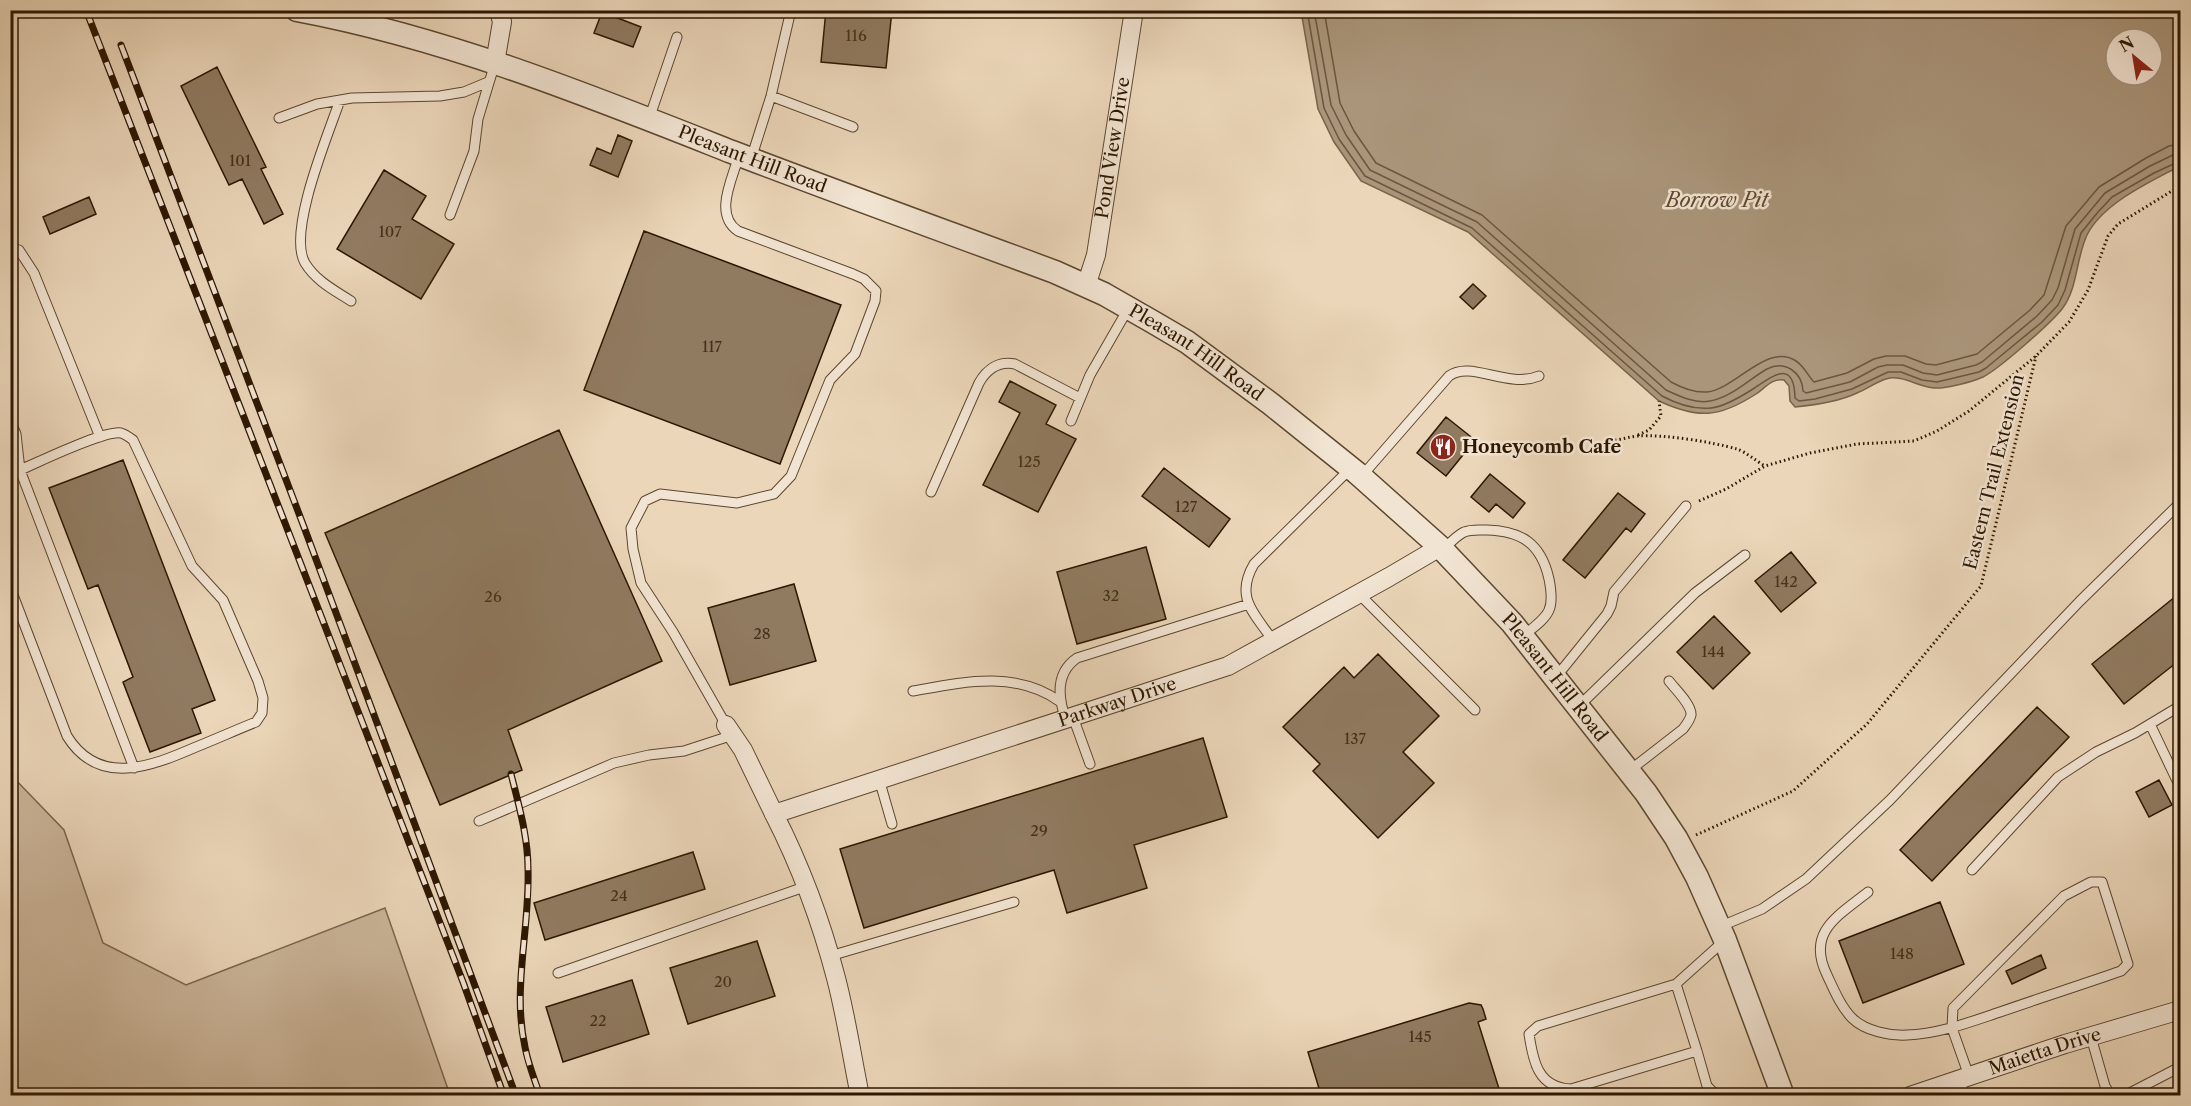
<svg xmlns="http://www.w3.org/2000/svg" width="2191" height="1106" font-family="'Libre Caslon Text',serif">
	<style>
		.green { fill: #cbb69a; stroke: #7c664d; stroke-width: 1.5 }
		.water { fill: #aa957a; stroke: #786349; stroke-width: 1.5; fill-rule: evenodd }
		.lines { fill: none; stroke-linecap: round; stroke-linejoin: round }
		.shore { stroke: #6c563d; stroke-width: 1.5 }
		.building { fill: #907a60; stroke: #2d1700; stroke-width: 1.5 }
		.service-casing { stroke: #5c472e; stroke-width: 11 }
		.minor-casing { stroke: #5c472e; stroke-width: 20 }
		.tertiary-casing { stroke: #5c472e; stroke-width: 25 }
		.path { stroke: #2d1700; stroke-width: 3; stroke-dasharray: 1.5 3; stroke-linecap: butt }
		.service { stroke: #f2e4d2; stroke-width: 9 }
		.minor { stroke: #f2e4d2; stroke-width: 18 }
		.tertiary { stroke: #f2e4d2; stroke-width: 22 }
		.rail-casing { stroke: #2d1700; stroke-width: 7 }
		.rail { stroke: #f2e4d2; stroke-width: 4.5; stroke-dasharray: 14; stroke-linecap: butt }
		.labels { text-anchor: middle; stroke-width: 5; stroke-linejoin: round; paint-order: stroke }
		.number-label { font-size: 15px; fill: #463018 }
		.street-label { font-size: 18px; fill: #2d1700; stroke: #f2e4d2 }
		.poi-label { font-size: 18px; font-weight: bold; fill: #2d1700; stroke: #f2e4d2; text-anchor: start }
		.water-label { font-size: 20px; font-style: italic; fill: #5f4931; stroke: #f2e4d2 }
	</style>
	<rect width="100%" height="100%" fill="#ebd6b9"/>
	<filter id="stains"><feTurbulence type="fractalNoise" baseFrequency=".00333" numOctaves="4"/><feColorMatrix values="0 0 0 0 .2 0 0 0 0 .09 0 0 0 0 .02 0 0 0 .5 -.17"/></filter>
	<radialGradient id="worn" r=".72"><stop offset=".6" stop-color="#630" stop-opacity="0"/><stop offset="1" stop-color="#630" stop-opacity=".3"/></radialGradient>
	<path class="green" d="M10,774L64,830L103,943L186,985L385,908L450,1095H11Z"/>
	<path class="water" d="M1301,11H2180V166C2150,182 2103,203 2087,235C2076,258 2078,288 2062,309C2051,323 1999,369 1983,377C1972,382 1945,389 1934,388C1918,387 1902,374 1886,379C1876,382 1867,389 1857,393C1838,402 1816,405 1795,407L1790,401L1789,386L1784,380C1772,378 1765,388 1756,394C1719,418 1698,419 1659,401L1468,232L1361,181L1334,142L1318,109ZM2116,39H2152V75H2116Z"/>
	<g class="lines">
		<path class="shore" d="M1307,10L1324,108L1339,139L1365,176L1472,228L1662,396C1677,404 1693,410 1711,408C1723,407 1742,396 1753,389C1773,376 1794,358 1795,398L1799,401L1815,399L1852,389L1888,372H1901L1922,380L1937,382L1979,372L1986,368L2042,322L2058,305L2065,290L2081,233L2098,212L2112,197L2154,173L2180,161
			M1314,10L1331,105L1346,135L1370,170L1477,222L1666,390C1679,396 1695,404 1710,401C1732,397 1749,379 1767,369C1785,360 1802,372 1803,391L1806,393L1850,382L1878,367L1887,365H1903L1923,373L1937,375L1976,365L1982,362L2037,316L2052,300L2058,288L2075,229L2105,193L2150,166L2173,155L2180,153
			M1324,10L1340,103L1354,131L1376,163L1482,215L1671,382C1682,388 1694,393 1707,392C1736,389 1767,342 1796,361C1805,367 1808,376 1814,382L1847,373L1874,359L1886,356H1905L1926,364L1936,365L1977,354L2030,310L2044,295L2066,226L2099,187L2146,158L2169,146L2180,144"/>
	</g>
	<path class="building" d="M826,10H892L886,68L821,62Z
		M602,12L641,27L633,47L594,33Z
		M217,67L266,167L261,169L283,214L264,224L242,179L229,185L181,86Z
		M618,135L632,141L618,177L590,165L597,148L611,154Z
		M384,170L426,196L412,219L454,244L421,299L337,249Z
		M89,197L96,214L50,234L43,217Z
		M644,231L841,305L780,464L584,390Z
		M1473,284L1486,296L1473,309L1460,297Z
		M1010,381L1056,405L1046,424L1076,439L1038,512L983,485L1020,413L999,402Z
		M1446,417L1475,440L1446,476L1417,453Z
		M559,430L662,661L508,730L522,770L440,805L325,533Z
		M123,460L215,700L192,709L201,733L150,752L123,682L133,677L98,585L88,589L49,488Z
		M1164,468L1230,519L1209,547L1142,496Z
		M1490,474L1525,503L1513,518L1496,504L1489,512L1471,497Z
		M1618,493L1645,514L1631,532L1626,528L1585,578L1563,560Z
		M1146,547L1166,619L1077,644L1057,572Z
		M1791,552L1816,583L1781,612L1755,581Z
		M794,584L816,661L730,685L708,608Z
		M2181,592V659L2124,704L2092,664Z
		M1714,616L1750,653L1713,689L1677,652Z
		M1378,654L1439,716L1403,752L1434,783L1378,838L1313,771L1320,764L1283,727L1344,667L1354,678Z
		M2037,707L2069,737L1932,881L1900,850Z
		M1203,738L1227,817L1134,845L1147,888L1067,913L1054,870L864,928L840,849Z
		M2159,780L2172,805L2149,817L2136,792Z
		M693,852L705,889L545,940L534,903Z
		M1940,902L1964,964L1863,1003L1839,941Z
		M757,941L775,996L688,1024L670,968Z
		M2041,955L2046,968L2012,984L2006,971Z
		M632,980L649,1034L563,1062L546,1007Z
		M1469,1003L1481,1005L1483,1009L1486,1019L1478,1022L1501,1095H1321L1308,1052Z"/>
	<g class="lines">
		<defs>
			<path id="service" d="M771,96L853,127
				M340,100C328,135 287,232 305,263C316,281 334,290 351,301
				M279,118L317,104L352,98L440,96L464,92L488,82
				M649,119L677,37
				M751,159L771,96L791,10
				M450,215L474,151L478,119L495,63
				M10,248L19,250L34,273L100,437
				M10,420L16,434L20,470L134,768
				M1071,421L1090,375L1128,309
				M1361,477L1449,376C1471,360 1507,389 1539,376
				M931,492L979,383C987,369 999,361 1015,364L1080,398
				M1443,550C1450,543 1456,536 1464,532C1471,529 1479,530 1487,530C1521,531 1541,543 1549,579C1551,589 1553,601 1549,610C1545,620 1531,629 1523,636
				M10,587L67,736C99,788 152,766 196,747C216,739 236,730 256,722L262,713L263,698L258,681L223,600L192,566L133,440C129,437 125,434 121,433C104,430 39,462 20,470
				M1359,594L1475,710
				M1274,642C1255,614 1234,598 1254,564L1350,469
				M1556,677L1607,614L1611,606L1614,592L1686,506
				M913,691C963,682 1015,670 1059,701
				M1579,706L1695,593L1745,555
				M1073,717L1090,764
				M1066,720C1058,698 1055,673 1077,658L1249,604
				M2150,724L2180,787
				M726,725L673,632L641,583L633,549L631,528L645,501L660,494L737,503L774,494L791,476L830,380L855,354L875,301L876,291L864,279L853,274L738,231C713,214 733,178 739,155
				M1629,771L1683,729C1686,725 1690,720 1691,715C1692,705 1675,689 1669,681
				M879,779L892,824
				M479,821L614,763L649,755L684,751L733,735
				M1972,870L2058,777L2096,752L2135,733L2180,706
				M1868,892C1838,916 1806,932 1827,975C1834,990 1841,1007 1852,1018C1865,1031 1890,1036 1907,1035C1939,1034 1970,1022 2000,1012C2040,998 2081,985 2121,971L2128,964L2102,882H2091L2064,896L1953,1008L1952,1028L1969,1076
				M1719,927L1762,909L1806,879L1890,800L2080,601L2180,503
				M830,956L1014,902
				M558,973L807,886
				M1676,984L1697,1051L1571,1089C1538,1088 1533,1061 1529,1034L1538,1026L1676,984L1725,940
				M2091,1037L2105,1086L2111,1096
				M1697,1051L1707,1086L1717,1096
				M1960,1079L1964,1096
				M2124,1096L2180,1067"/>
			<g id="minor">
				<path d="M495,63L502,22L499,10"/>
				<path id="s1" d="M1086,286L1096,255L1134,10"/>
				<path d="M726,725L743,750L774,814"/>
				<path id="s2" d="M860,1096C852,1057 846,1016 836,978C821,921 801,867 774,814L1228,666L1389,577L1440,547"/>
				<path id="s3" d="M1910,1096L2065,1044L2180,1010"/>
			</g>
			<g id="tertiary">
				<path id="s4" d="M297,10C447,38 590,96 732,152C839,193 947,232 1055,272L1104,294L1153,322L1187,342L1271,404L1357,473L1440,547L1512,623L1646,793L1676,838L1697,877L1725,940L1783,1096"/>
			</g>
		</defs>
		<use href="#service" class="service-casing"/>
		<use href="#minor" class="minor-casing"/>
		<use href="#tertiary" class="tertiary-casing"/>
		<path class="path" d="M1638,435L1649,430L1661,416L1659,401
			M1606,441C1617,441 1627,437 1638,436C1663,434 1712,442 1737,449C1746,452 1756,461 1765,466
			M1699,501L1726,489L1765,466L1810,453L1857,444L1914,441L1937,431L1969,411L2036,356L2069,322L2088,290L2108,236L2118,224L2180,186
			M1696,835L1793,791L1867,724L1981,586L2036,356"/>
		<use href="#service" class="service"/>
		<use href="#minor" class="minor"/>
		<use href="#tertiary" class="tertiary"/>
		<defs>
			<path id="rail" d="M86,10L463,982L504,1096
				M121,45L304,527L516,1096
				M511,774C519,806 528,837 528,869C530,928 512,989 525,1047C528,1064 535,1080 540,1096"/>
		</defs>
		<use href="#rail" class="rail-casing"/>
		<use href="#rail" class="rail"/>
	</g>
	<defs>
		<symbol id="restaurant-disc" viewBox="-11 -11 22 22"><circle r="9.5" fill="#8f2418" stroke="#f2e4d2"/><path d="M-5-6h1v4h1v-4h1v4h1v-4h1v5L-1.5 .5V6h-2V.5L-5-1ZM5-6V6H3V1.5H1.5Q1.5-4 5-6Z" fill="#fff"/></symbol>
	</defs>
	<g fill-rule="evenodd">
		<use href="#restaurant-disc" x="1428" y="432" width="30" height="30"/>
	</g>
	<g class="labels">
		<g class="number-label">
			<text x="856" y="41">116</text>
			<text x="240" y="166">101</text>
			<text x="390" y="237">107</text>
			<text x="712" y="352">117</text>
			<text x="1029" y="467">125</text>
			<text x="1186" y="512">127</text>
			<text x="1786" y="587">142</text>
			<text x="1111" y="601">32</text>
			<text x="493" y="602">26</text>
			<text x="762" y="639">28</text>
			<text x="1713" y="657">144</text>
			<text x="1355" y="744">137</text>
			<text x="1039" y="836">29</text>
			<text x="619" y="901">24</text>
			<text x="1902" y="959">148</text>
			<text x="723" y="987">20</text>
			<text x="598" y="1026">22</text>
			<text x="1420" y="1042">145</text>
		</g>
		<g class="street-label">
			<text dy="6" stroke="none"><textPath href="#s1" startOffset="141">Pond View Drive</textPath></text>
			<text dy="6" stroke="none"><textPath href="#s4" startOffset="480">Pleasant Hill Road</textPath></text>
			<text dy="6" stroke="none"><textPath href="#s4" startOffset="966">Pleasant Hill Road</textPath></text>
			<text transform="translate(1994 472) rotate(-76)" y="6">Eastern Trail Extension</text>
			<text dy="6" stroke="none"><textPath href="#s4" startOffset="1452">Pleasant Hill Road</textPath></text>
			<text dy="6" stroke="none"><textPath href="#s2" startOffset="657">Parkway Drive</textPath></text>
			<text dy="6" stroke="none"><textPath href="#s3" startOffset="142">Maietta Drive</textPath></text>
		</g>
		<g class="poi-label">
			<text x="1462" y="453">Honeycomb Cafe</text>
		</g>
		<g class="water-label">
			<text x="1717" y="207">Borrow Pit</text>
		</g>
	</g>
	<rect width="2191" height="1106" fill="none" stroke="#ebd6b9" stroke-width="36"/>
	<rect x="12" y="12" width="2167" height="1082" fill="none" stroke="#2d1700" stroke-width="3"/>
	<rect x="18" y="18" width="2155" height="1070" fill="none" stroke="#2d1700" stroke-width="1.5"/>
	<g transform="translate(2134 57) rotate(330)"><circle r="28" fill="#f2e4d2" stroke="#a3927e" stroke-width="1.5"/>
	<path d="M0-4.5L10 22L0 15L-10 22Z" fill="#8f2418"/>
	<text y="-9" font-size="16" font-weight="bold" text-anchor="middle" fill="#2d1700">N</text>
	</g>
	<rect width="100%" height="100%" filter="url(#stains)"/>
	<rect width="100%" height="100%" fill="url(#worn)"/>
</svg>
